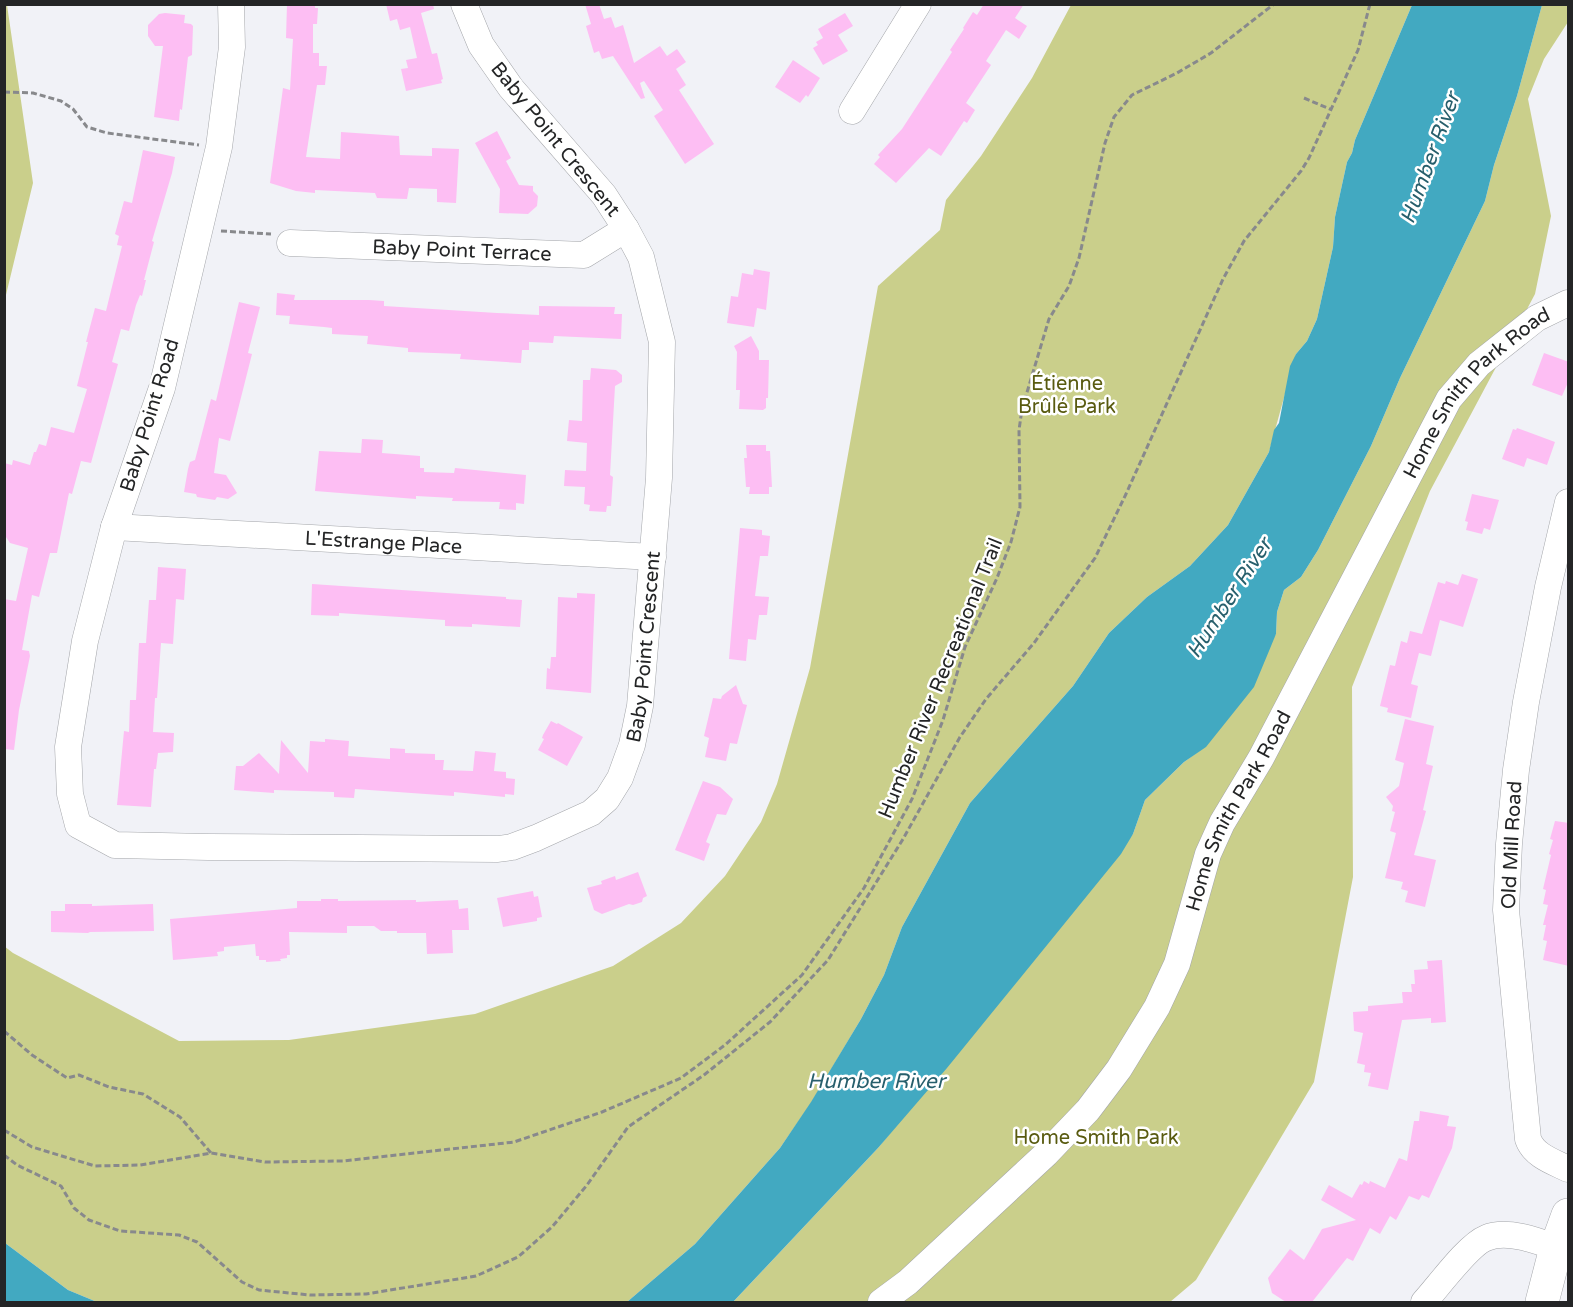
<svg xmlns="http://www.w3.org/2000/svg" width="1573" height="1307" font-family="'Varela Round',sans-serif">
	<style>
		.green { fill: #cacf8b }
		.water { fill: #42a9c1 }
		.building { fill: #fdbef3 }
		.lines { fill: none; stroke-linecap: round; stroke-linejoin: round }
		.minor-casing { stroke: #a4a6aa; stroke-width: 27 }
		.major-casing { stroke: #a4a6aa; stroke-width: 34 }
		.path { stroke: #88898c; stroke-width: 3; stroke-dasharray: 6 3; stroke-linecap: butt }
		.minor { stroke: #fff; stroke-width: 26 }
		.major { stroke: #fff; stroke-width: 33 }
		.labels { text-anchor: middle; stroke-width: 5; stroke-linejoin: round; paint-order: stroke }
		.street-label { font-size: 20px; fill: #242526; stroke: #fff }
		.park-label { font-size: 20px; fill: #595b10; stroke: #fff }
		.water-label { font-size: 21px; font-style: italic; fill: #275f6c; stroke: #fff }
	</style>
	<rect width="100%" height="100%" fill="#f1f2f7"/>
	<path class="green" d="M7,5L33,183L5,299L4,5Z
		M1071,5H1412L1355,140L1352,153L1347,162L1335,217L1333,247L1317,319L1307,341L1296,354L1269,452L1228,525L1190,566L1147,597L1109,633L1073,686L970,803L902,927L884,975L861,1019L811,1103L780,1148L695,1244L627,1302H97L68,1290L5,1243L4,946L13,953L179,1041L289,1040L475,1014L613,966L681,923L725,876L761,822L777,784L810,668L878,286L940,230L946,200L981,156L1032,78Z
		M1542,5H1568V22L1544,59L1528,99L1551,216L1535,294L1430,491L1352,687L1353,877L1314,1082L1196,1280L1170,1302H733L878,1148L1133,834L1145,800L1184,762L1206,746L1276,634L1277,612L1284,590L1301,577L1318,550L1371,446L1400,378L1485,201L1494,165L1517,96Z"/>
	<path class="water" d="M1412,5H1542L1517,96L1494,165L1485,201L1400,378L1371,446L1318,550L1301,577L1284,590L1277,612L1276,634L1254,687L1206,747L1184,762L1145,800L1133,834L1121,854L947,1068L878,1148L733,1302H627L695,1244L780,1148L811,1102L861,1019L884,975L902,927L970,803L1073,686L1109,633L1147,597L1190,566L1228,525L1269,452L1274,430L1279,423L1290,366L1296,354L1307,341L1317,319L1333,247L1335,217L1347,162L1352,153L1355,140Z
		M5,1243L68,1290L97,1302H5Z"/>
	<path class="building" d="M287,4H315V8H318L317,24H313V53H319V66H327L325,85H317L306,157L340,159L341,132L399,136L400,155L432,156V148L459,149L456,203L437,202V189L409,188L407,199L377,198L375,193L315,190V193L296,191L270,183L283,88L290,90L293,39L286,38Z
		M386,4H433L434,9L421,13L432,54L437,53L443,79L441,80L442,83L406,91L401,69L408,68L406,60L417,58L410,27L400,30L397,19L390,21Z
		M585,4H599L604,19L611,17L615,28L623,25L634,63L660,46L667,56L677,49L686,62L676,69L686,85L679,90L714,144L685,164L654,116L663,110L644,81L640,83L645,98L641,99L613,56L602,59L599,51L594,53L586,26L591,24Z
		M984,4H1024L1015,18L1027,26L1019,39L1006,30L986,61L991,65L966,103L975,110L967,123L964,121L941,156L929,148L896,183L874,164L880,157L878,155L902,129L952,52L950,50L964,29L963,28L973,12L977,15Z
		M165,13L185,15L184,23L191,24L193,26L192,55L188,57L182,110L180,109L179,121L154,117L163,46H155L148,36V25L159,14Z
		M845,13L853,26L838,35L848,51L823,65L813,48L818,45L816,42L823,38L818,29Z
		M793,60L820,78L808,97L806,95L800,103L775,87Z
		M497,131L511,158L506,161L519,185L533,186V191L538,196L537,206L528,214L499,213L500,189L475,143Z
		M143,150L175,157L172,173L152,241L154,242L144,280H146L142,296L140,295L136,305L129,331L121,329L112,362L118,364L91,463L81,461L72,494L69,493L57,553H50L39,597L32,595L22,650L29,651L30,656L19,710L14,750L4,749V599L16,601L28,548L10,543L4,534V463L12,465L13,460L30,465L34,452H36L39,444L46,446L51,427L74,433L87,389L77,386L88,342H86L95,308L106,311L122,246L117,245L119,236L115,234L124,201L132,203Z
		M754,269L770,272L766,310L757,308L754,327L727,323L731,296L738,297L742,273L753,275Z
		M277,293L295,295L294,300H369L384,301V306L497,313L539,315V306L615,307L614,314H622L621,339L554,336L553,343L529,342V350H522L521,363L460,359L461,354L408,352V348L367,344L368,336L332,334V328L324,327L289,324L290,316L276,315Z
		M239,302L260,307L248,353L252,354L230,441L219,438L214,473L226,475L237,493L228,499L217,497L215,500L197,497L196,494L184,492L188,469L190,462L195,460L211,399L216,401Z
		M751,336L759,351V360H769L768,398H766V408L763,410L739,409L740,390H736L737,352L734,346Z
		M1544,353L1569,362V380L1562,396L1532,385Z
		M591,368L616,370L622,375V382L615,386L610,475L613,477L611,506H607L606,512L589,511L590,505L584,504L585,487L564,486L565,470L586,471L587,443L567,441L569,420L582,421L583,380H590Z
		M1517,428L1555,442L1547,465L1527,458L1524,467L1502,459L1513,429L1516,430Z
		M362,439L383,440L382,453L420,456V468H424V472L454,473L455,468L526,475L524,504L516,503V510L499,509L500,502L452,501L453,498L416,496V499L315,491L319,451L361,453Z
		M746,445H766V451H770L772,487H769V494H749L750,487H746L744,458H747Z
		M1472,494L1499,500L1490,530L1484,528L1482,534L1466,530L1468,522L1465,521Z
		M740,528L762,530V535L770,536L768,556H760L755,596L769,597L767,615H759L756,640L748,639L746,661L729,659Z
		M158,567L186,569L184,600L176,599L173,644L161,643L157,698H155L153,732L174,733L173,752L158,753L156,769H154L151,807L117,805L124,731L129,732L130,700H136L139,643H146L149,600H156Z
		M1462,574L1478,579L1463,627L1440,620L1431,656L1419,653L1411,684L1418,686L1411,718L1387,712L1388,708L1380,706L1390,665L1395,666L1401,641L1407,643L1410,631L1422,634L1438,582L1445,584L1446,581L1458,585Z
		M312,584L506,597V599L522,600L520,627L472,624V627L445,626V620L339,613V616L311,615Z
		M577,593L595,594L591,693L546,689L547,668L550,669L551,657H556L558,597L577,598Z
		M736,685L743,704L747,705L737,744L730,743L726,761L705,757L709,738L704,736L713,698L721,699L722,696Z
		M1405,719L1434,726L1426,764L1433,766L1423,810L1426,811L1414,855L1436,860L1425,907L1405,902L1408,891L1401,889L1403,882L1385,878L1396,833L1390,831L1395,812L1392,811L1393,806L1386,797L1399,786L1404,763L1395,760Z
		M551,721L557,724L558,723L583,737L567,766L538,750L544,739L542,738L543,735Z
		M325,739L349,741L348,756L390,759V748L405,749V753L435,754V760H444L443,770L473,771L475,751L496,753L494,771L506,772V778L515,779L514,795L505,794V797L454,792V796L355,789L354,798L334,797V792L274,790V793L234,790L236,766H243L259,753L279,774L281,740L308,773L310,741L325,742Z
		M703,781L720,787L733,799L726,815L717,814L706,842L710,844L704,861L675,850Z
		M1555,821L1569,823V966L1543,960L1547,941L1543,940L1546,925H1543L1548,905L1543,904L1546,890L1543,889L1551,855L1549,854L1553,840L1550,839Z
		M638,872L647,896L643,898L642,902L633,905L629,904L602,914L594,910L587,888L602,884L601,881L615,876L616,880Z
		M533,891L534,897L538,896L542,917L537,918V921L503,927L497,898Z
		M321,899H338V901L416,900V902L458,900L459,909L468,908L469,930H452L453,953L427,954L426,933H397V931H381L374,926H347V933L289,932L290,955H287V958L280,959L281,961L266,962V960H259V956H256L255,944L224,947V951L217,952L218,956L173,960L170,919L297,908V901H321Z
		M65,904H92V906L153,904L154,931L90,932L88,933L51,932V911H65Z
		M1442,960L1446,1022L1431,1023V1018L1402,1020L1388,1090L1368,1086L1371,1073L1364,1072L1365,1065L1357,1063L1363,1033L1354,1031L1353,1012L1368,1011V1006L1403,1003L1402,992H1412L1411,984H1415L1414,970L1428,969L1427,961Z
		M1420,1111L1449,1116L1447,1126L1456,1127L1452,1148L1429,1198L1422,1195L1419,1200L1409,1196L1396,1220L1390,1216L1380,1234L1370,1228L1353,1261L1347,1258L1312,1302H1286L1272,1293L1268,1278L1290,1249L1304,1260L1322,1229L1356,1220L1321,1200L1329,1185L1352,1198L1360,1184L1362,1185L1364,1181L1369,1184L1370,1181L1385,1188L1399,1158L1407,1161L1414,1121H1419Z"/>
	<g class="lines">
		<defs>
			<g id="minor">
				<path id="s1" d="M231,4L232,47L219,147L162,388L114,527L85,641L68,747L70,794L78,825L115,845L208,847L498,849L512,847L536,838L591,813L607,799L620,778L632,745L640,706L659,478L662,342L641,257L626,229L604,195L511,88L481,45L464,4"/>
				<path d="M852,111L918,4"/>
				<path id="s2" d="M290,243L584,255L626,229"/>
				<path d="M1568,502L1548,587L1526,702L1516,770L1509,844L1506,910L1528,1139C1534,1156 1554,1162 1568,1169"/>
				<path id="s3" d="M114,527L653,557"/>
				<path id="s4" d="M881,1302L908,1282L1046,1154L1088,1110L1119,1069L1157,1007L1177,964L1208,854L1222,823L1261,758L1449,399L1479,364L1537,318L1568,303"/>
				<path d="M1424,1302C1438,1287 1468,1245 1486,1238C1510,1228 1545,1244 1568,1252"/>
			</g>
			<path id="major" d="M1542,1302L1556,1248L1568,1215"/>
		</defs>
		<use href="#minor" class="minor-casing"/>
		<use href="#major" class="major-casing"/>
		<path class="path" d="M4,92L33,93L61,101L73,109L87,127L107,133L199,145
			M1304,98L1330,109
			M221,231L271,234
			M4,1031L32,1055L67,1078L79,1075L109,1087L143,1094L180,1117L211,1153
			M4,1130L32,1147L95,1166L140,1165L211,1153L265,1162L343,1161L514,1142L602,1112L681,1078L725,1045L802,975L864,888L912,799L943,720L965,647L997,578L1011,542L1020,507L1019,430L1022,409L1049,319L1069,286L1079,258L1105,143L1114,117L1132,95L1177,73L1211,53L1274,4
			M4,1155L17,1165L61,1186L74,1208L89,1220L120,1231L179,1235L197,1242L242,1282L259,1290L310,1295L366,1294L476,1276L518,1257L552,1227L587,1185L628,1127L704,1075L770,1022L828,960L903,839L960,737L986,699L1034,643L1095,558L1126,494L1223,279L1244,241L1301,171L1309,158L1358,50L1370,4"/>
		<use href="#minor" class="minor"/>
		<use href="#major" class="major"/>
	</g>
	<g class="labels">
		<g class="street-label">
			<text transform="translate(556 139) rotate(51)" y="7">Baby Point Crescent</text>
			<text dy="7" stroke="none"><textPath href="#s2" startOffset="172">Baby Point Terrace</textPath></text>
			<text dy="7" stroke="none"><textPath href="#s4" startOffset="1106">Home Smith Park Road</textPath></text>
			<text transform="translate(149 415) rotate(-73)" y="7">Baby Point Road</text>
			<text dy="7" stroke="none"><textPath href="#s3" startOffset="270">L'Estrange Place</textPath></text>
			<text dy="7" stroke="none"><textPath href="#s1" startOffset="1548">Baby Point Crescent</textPath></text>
			<text transform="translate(940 678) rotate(-68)" y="7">Humber River Recreational Trail</text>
			<text dy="7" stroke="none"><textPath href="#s4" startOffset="620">Home Smith Park Road</textPath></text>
			<text transform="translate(1511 845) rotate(-87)" y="7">Old Mill Road</text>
		</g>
		<g class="park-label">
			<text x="1067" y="390">Étienne<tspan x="1067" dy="23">Brûlé Park</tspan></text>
			<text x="1096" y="1144">Home Smith Park</text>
		</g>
		<g class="water-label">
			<text transform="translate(1430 158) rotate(-70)" y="7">Humber River</text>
			<text transform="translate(1229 598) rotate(-57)" y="7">Humber River</text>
			<text x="876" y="1088">Humber River</text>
		</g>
	</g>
	<rect width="1573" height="1307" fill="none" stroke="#242526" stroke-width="12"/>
</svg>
